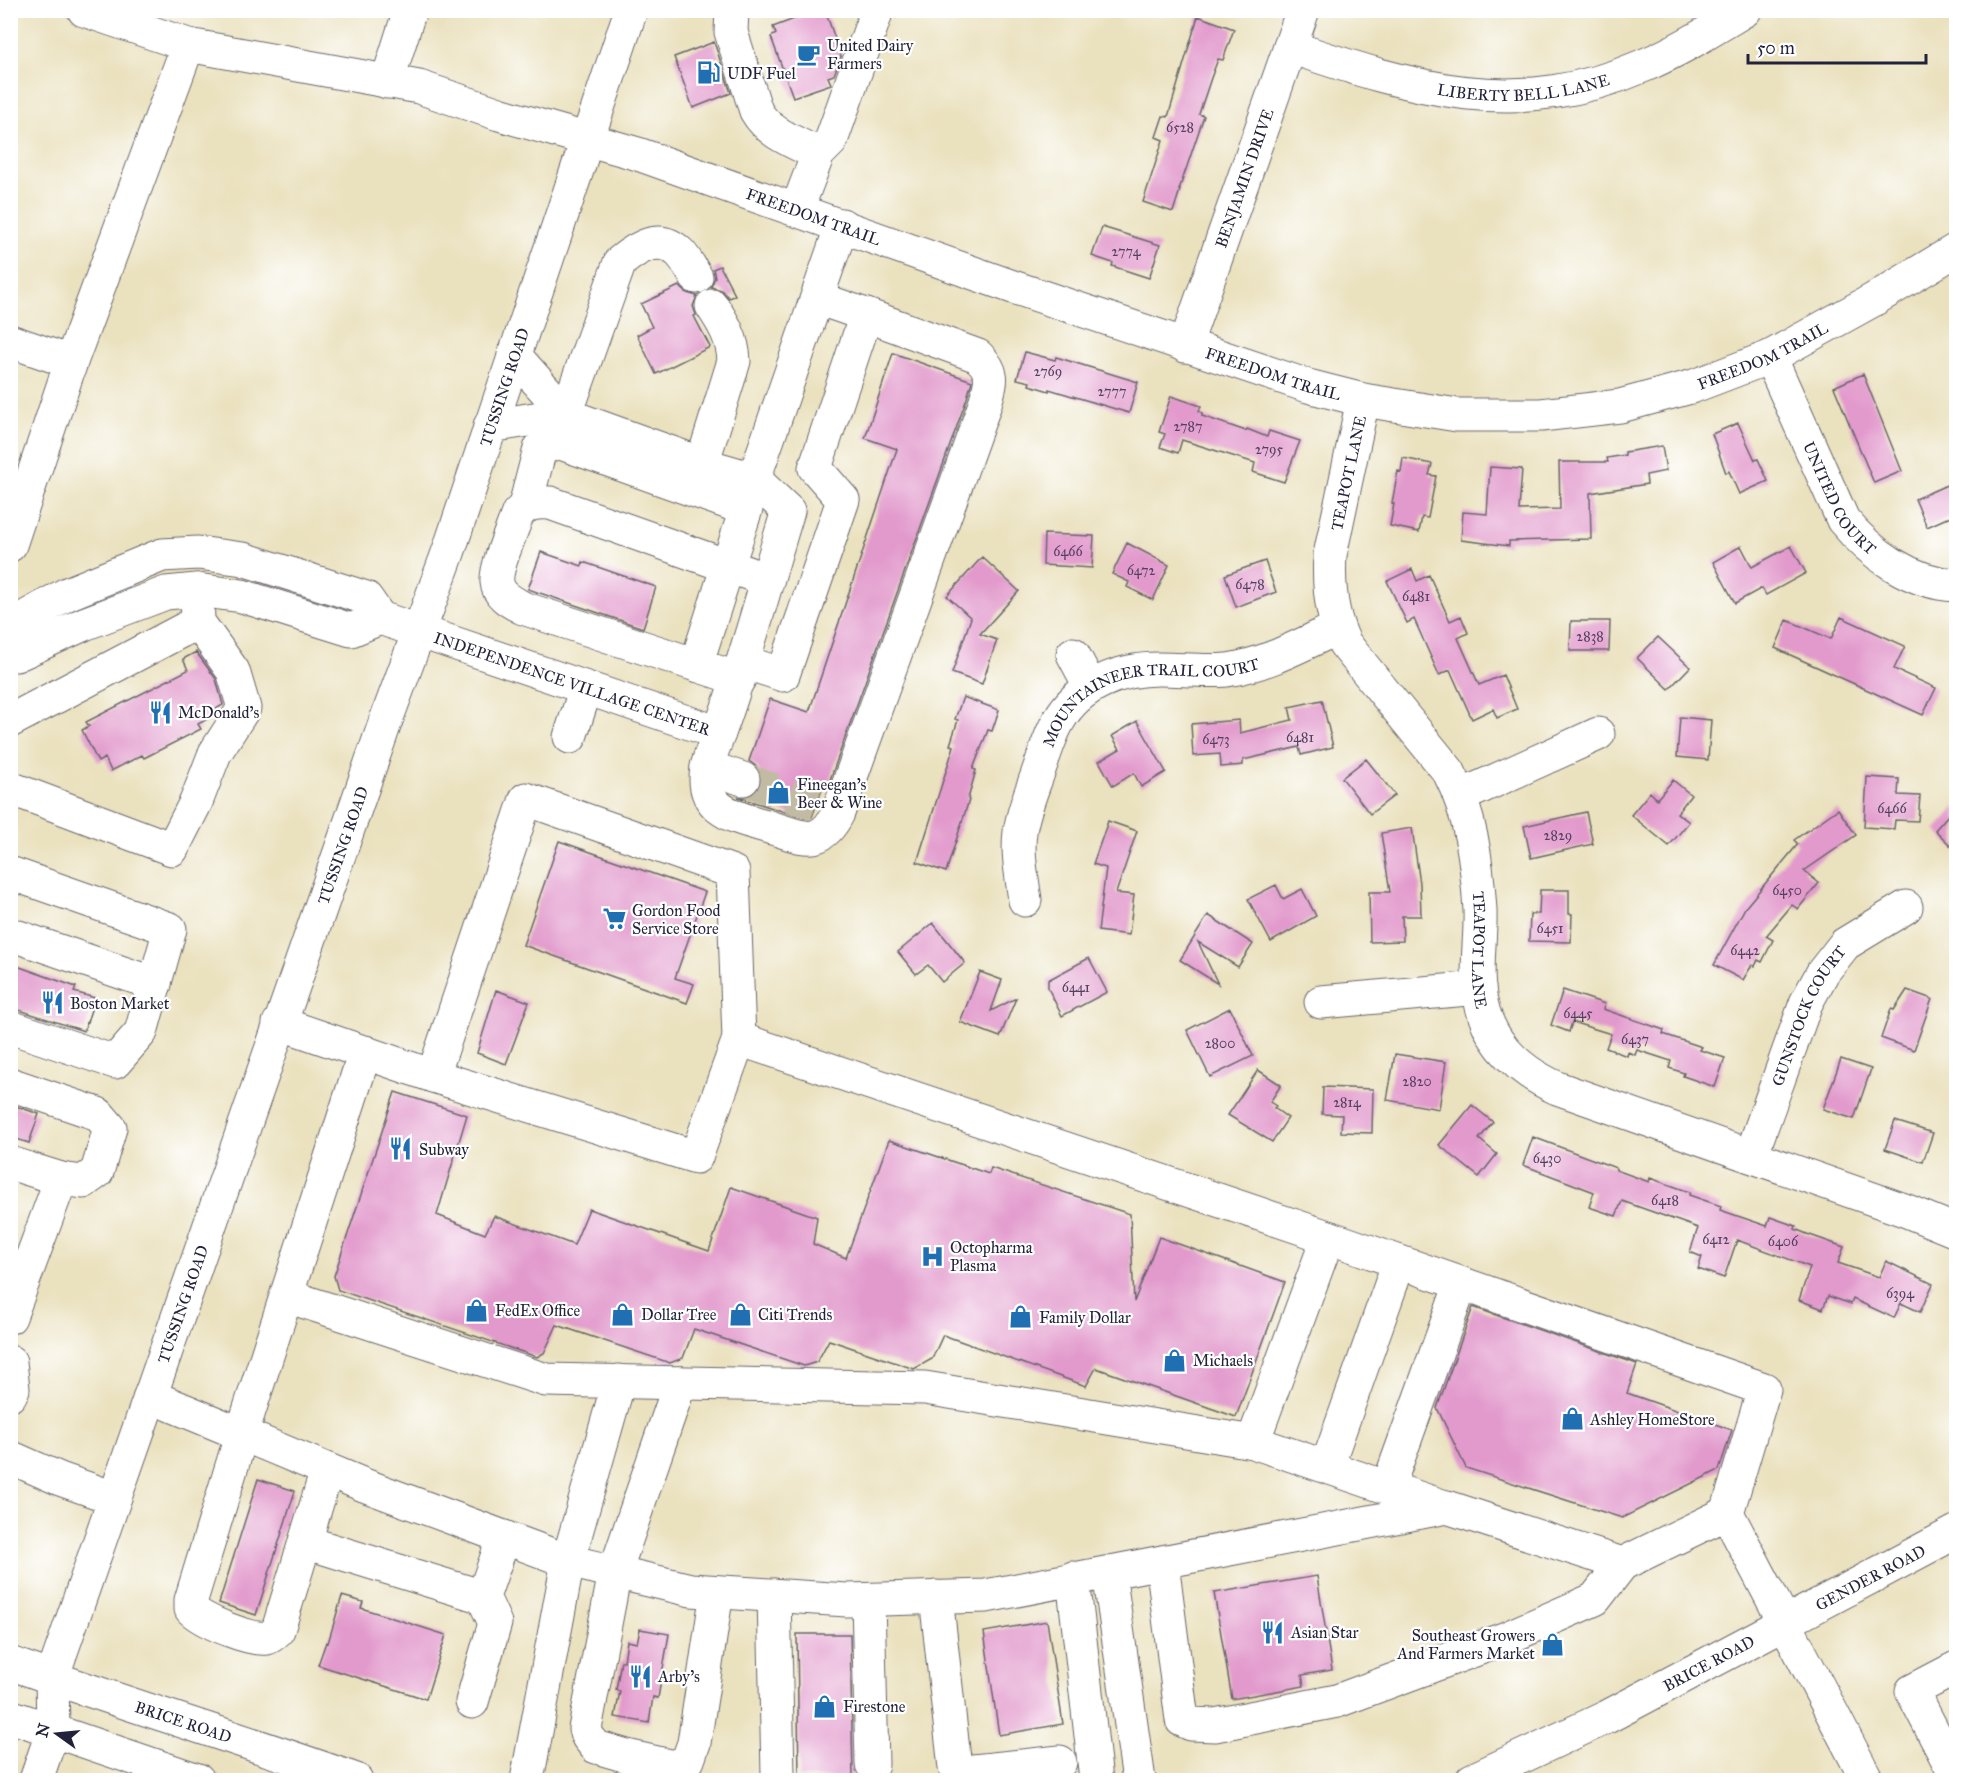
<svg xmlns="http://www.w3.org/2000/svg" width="1967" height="1791" font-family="'IM FELL Great Primer',serif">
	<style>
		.building { fill: #e29acc }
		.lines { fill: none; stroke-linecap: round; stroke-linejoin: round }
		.minor-tunnel { stroke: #c2bba4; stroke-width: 33; stroke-dasharray: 33 16; stroke-linecap: butt }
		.minor-casing { stroke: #686569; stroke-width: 35 }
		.major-casing { stroke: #686569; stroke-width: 35 }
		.minor { stroke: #fff; stroke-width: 33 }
		.major { stroke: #fff; stroke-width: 33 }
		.labels { text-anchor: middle; stroke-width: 4.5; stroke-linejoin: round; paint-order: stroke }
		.number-label { font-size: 14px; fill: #52405f }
		.poi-label { font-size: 16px; fill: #22223b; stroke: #fff; text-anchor: start }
		.street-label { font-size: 16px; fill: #22223b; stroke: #fff }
	</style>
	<rect width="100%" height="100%" fill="#fff"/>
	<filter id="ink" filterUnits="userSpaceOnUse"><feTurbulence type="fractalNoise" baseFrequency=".0167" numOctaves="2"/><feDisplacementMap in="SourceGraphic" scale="12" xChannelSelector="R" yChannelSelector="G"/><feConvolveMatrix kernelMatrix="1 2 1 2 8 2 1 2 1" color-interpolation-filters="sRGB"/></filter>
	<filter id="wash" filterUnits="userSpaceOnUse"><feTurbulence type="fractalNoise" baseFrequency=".008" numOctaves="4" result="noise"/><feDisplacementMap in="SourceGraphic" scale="24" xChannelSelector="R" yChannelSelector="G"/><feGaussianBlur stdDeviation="1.35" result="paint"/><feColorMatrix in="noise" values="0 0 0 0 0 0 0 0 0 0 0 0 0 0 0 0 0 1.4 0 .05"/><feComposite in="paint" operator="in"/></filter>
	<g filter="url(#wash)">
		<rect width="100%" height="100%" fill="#eae1be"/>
		<g id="blocks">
			<path class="building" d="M818,10H825L841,56L834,75L828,77L831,84L793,97L771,37L776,34L773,27Z
				M1198,16L1234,29L1223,60L1218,59L1211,78L1199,114L1204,116L1179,190H1180L1173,212L1143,202L1163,140L1156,137L1163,116L1168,117Z
				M714,42L731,93L693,108L674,57Z
				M1102,227L1160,245L1149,278L1112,266L1113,263L1092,256Z
				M720,266L735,295L729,298L721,290L711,287L715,277L713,269Z
				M679,286L687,293L697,296L693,306L696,315L694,316L710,347L656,374L637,335L652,327L641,304Z
				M1025,352L1055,360L1056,357L1138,382L1129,413L1049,389V391L1029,385L1030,382L1017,379Z
				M893,353L972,381L967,398L827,788L823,787L812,817L804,818L738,797H746L755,793L761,784V776L757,767L749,761L770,699L809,712L897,449L865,438Z
				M1863,374L1902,471L1874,483L1834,387Z
				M1171,396L1201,406L1199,411L1202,413V416L1246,431L1247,429L1267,437L1269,431L1300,441L1284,482L1253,472L1255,463L1182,440L1178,453L1160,447L1165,434L1159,432Z
				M1738,423L1755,460L1758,459L1768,481L1739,494L1729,471L1726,473L1712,434Z
				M1662,446L1666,471L1646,475L1647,484L1590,493L1591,539L1509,541V546L1461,540L1463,512L1487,514L1490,467L1522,469L1519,510L1560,509L1559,462H1608L1607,458L1625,455V452Z
				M1403,458L1432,464L1429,475L1436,476L1428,518L1422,517L1419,532L1390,526L1394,504L1392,503L1398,471L1401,472Z
				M1956,481V514L1927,527L1915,499Z
				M1044,534L1094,536L1092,568L1043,565Z
				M1127,543L1169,565L1153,600L1127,587L1129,582L1112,574Z
				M1741,546L1752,567L1791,546L1806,573L1766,595L1762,588L1735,603L1713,562Z
				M541,552L582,566L583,562L656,587L643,628L528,589Z
				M982,557L1019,591L980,634L997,640L982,684L952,673L971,618L947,596Z
				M1265,561L1276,592L1236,607L1225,575Z
				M1412,569L1417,581L1429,575L1450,621L1461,616L1468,633L1458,638L1479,685L1503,675L1517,709L1497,718L1493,709L1472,719L1450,670L1439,675L1414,619L1407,623L1387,581Z
				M1841,617L1905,646L1894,669L1936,688L1923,715L1775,648L1787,620L1831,639Z
				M1571,621H1610L1609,651H1570Z
				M1658,637L1690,667L1669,689L1637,658Z
				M196,652L216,679L223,705L214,710L217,714L198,724L201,729L144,758L142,755L111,771L105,758L98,762L82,730L89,726L86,722L188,670L183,659Z
				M963,697L999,710L992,731L988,730L973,769L976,770L968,799L969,800L946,872L917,862L954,746L950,745L958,720L955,719Z
				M1322,700L1333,747L1301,755L1299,747L1243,760V765L1221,767L1220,754L1193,756L1191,724L1239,720L1240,733L1292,720L1289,707Z
				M1680,717L1711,720L1708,760L1677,757Z
				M1137,721L1166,772L1141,787L1134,773L1113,786L1099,761L1120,749L1112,736Z
				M1366,759L1395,795L1370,814L1342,778Z
				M1867,777L1899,779L1898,795L1920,796L1918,821L1895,820L1894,829L1864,827Z
				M1673,780L1691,795L1677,813L1689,822L1669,846L1631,815L1650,792L1657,799Z
				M1956,806V851L1935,830Z
				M1838,809L1856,835L1804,871L1819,883L1798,909L1792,905L1766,936L1773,940L1762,962L1758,960L1755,966L1752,965L1743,980L1714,965L1745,908L1798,844L1794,840Z
				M1586,812L1593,844L1531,858L1524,826Z
				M1108,821L1137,831L1116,893L1134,895L1129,935L1098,931L1106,868L1093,864Z
				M1412,828L1420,884L1421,916H1402L1403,941L1370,942L1369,892H1390L1381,833Z
				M559,841L705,892L675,978L694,984L687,1003L523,945Z
				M1276,885L1283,899L1302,889L1316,916L1271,942L1248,899Z
				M1540,890H1569V914H1572L1571,942L1529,941L1530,914H1539Z
				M1208,915L1253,944L1238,967L1198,942L1218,984L1180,960Z
				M933,923L965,963L942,982L928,965L916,974L898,952Z
				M1089,958L1107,992L1062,1016L1048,988V980Z
				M17,966L76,987L74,992L95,998L84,1031L10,1007V986Z
				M980,972L1002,980L991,1011L1016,998L1000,1037L960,1022Z
				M496,990L529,1002L506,1064L477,1053Z
				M1563,990L1605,1004L1603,1009L1664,1030L1663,1034L1702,1047L1700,1050L1725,1058L1715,1087L1683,1076L1684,1073L1669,1068L1671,1061L1637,1050L1635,1055L1628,1052L1627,1056L1606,1048L1611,1034L1572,1022L1569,1032L1551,1025Z
				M1907,990L1932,999L1914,1050L1881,1038L1891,1009L1894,1010Z
				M1230,1008L1253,1056L1210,1077L1187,1030Z
				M1395,1054L1446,1062L1439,1109L1387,1100Z
				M1841,1059L1871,1069L1854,1119L1823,1109Z
				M1258,1070L1281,1085L1270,1102L1276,1106L1274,1108L1288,1118L1272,1142L1228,1115Z
				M1323,1087L1373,1089L1372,1133L1341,1132L1342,1115L1322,1114Z
				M395,1092L467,1115L437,1215L485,1234L494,1216L574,1245L589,1209L709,1251L731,1187L817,1217L813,1244L846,1258L889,1140L989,1174L991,1168L1130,1214L1134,1302L1159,1237L1285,1282L1236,1417L1096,1368L1086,1386L943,1335L932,1359L914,1369L829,1340L817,1362L804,1366L694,1329L683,1358L670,1363L557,1325L544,1353L537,1357L338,1290L334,1276Z
				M10,1104L39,1114L29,1143L10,1137Z
				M1472,1105L1493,1122L1479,1139L1497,1154L1479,1177L1439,1145Z
				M1895,1121L1933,1133L1923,1162L1885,1149Z
				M1533,1137L1616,1168V1170L1649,1182L1650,1178L1690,1192L1689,1195L1721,1206L1720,1210L1767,1226L1770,1217L1796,1226L1795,1229L1807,1234L1844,1247L1838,1263L1879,1277L1886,1261L1933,1284L1920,1312L1901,1303L1894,1318L1853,1299L1851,1304L1828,1296L1823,1309L1799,1300L1810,1267L1737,1240L1724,1278L1698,1269L1702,1257L1690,1252L1698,1228L1622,1201L1616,1216L1589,1207L1594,1192L1523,1165Z
				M1473,1307L1637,1364L1627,1393L1732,1430L1719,1470L1622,1518L1466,1468L1437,1408Z
				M258,1479L295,1491L256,1615L219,1603Z
				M1317,1576L1332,1670L1302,1675L1304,1686L1232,1699L1214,1593Z
				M342,1596L363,1602L361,1608L446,1635L426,1699L318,1665L326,1642L328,1643Z
				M1047,1621L1063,1724L999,1735L984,1632Z
				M640,1629L669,1634L658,1698L653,1697L649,1723L615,1717L620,1691L616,1690L621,1661H624L627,1641L637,1643Z
				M797,1634H850L853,1778H799Z"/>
		</g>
	</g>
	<g filter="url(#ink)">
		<use href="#blocks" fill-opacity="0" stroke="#686569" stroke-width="1.5"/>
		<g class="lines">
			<path class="minor-tunnel" d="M743,779L816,805"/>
			<defs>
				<g id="minor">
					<path d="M732,10L731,32L756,111C769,134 795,142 818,154"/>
					<path id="s1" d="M188,45L419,87L499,114L638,154L1013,287L1308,386L1363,400L1457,415H1541L1620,406L1694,386L1770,357L1873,300L1956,250"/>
					<path id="s2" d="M1290,47C1416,89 1516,121 1645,65C1680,50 1712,30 1745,10"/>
					<path d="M387,82L410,10"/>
					<path d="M797,209L818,154L831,141L875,16"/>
					<path d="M10,341L71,362"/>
					<path id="s3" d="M1185,346L1303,10"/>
					<path d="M514,355L555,401L561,413L702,464L754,479L748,500"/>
					<path id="s4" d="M1770,357L1843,520C1871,554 1911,583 1956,585"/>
					<path id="s5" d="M1363,400L1330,555C1328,586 1331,616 1345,644L1449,772C1471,815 1477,862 1480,910C1481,936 1476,963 1479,989C1484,1038 1514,1068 1557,1088L1907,1211L1956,1231"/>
					<path d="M566,414L620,262C638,247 660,233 680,253C686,259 691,269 696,277"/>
					<path d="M490,426L560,415L561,413"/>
					<path d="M702,464L734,361C733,339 724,324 712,306"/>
					<path d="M525,506L540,449L558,442L746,509L696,665"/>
					<path d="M10,545L71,362L188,45L84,10"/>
					<path id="s6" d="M10,626L67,594L162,555L198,553L243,559L366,598L380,618L719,733C746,660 765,585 788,511L754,479L842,225"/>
					<path d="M10,654L16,655L84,624L166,593L197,590L242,596L351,630L380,618"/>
					<path d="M1073,654L1090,686"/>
					<path d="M744,662L783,675L843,500L815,468L866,315L817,298"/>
					<path d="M739,679L523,608C512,602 498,596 497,582C495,568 513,528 518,513C528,503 536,502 550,503L767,580"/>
					<path d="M10,721L198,622"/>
					<path d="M719,733C715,744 709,757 707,768C699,813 740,818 772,828C785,831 804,841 817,836C827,832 833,823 838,813L985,404C991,381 996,374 978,356L866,315"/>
					<path d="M570,737L586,688"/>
					<path d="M707,767L743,779"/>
					<path d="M10,788L172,849L196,802L215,753L244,708L233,671L198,622L197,590"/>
					<path d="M1461,796L1598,734"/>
					<path d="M10,873L170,929L141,1032L115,1062L10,1027"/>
					<path id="s7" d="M1025,900C1022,877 1017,854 1020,832C1023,810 1033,788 1040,767C1046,751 1050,735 1059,720C1079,685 1119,669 1159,669C1181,669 1205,672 1227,670C1265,665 1303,644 1337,628"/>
					<path d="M10,934L155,984"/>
					<path d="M1321,1002L1479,988"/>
					<path d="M279,1023L433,1076L526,799L733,872L739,1039L1328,1237L1764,1389L1727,1513L1785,1623"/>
					<path d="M433,1076L696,1157L739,1039"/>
					<path d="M10,1084L98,1114L110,1128L97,1172L83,1182L61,1179L10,1163"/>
					<path id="s8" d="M1751,1156L1806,1003L1823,972L1845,944L1906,907"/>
					<path d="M287,1296L546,1380L925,1388L1253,1442L1445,1507"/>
					<path d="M10,1317L61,1179"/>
					<path d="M10,1362L13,1389L10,1395"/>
					<path d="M680,1383L615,1572L585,1729L588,1737L596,1747L627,1756L675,1767L688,1760L694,1743L717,1592"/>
					<path d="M150,1396L364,1485L568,1561L691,1590L847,1600L986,1596L1447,1507L1622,1564L1727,1513"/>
					<path d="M1253,1442L1328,1237"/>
					<path d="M10,1457L60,1479L114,1498"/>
					<path d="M1327,1466L1399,1262"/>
					<path d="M327,1470L278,1630C275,1633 271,1637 267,1638C251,1641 202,1621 191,1609V1600L242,1433L365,1052"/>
					<path d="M1388,1487L1461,1284"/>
					<path d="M305,1542L483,1597"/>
					<path d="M1162,1562L1182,1720L1191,1724L1215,1725L1337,1701L1504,1639L1595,1599L1622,1564"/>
					<path d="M1109,1573L1139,1780"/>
					<path d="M1073,1578L1096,1780"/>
					<path d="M774,1595L778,1775"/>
					<path d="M936,1597L955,1768L958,1772H964L1060,1762"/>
					<path d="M868,1600L872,1764"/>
					<path d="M1956,1668L1912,1691L1956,1776"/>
					<path d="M472,1702L495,1623L483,1597L504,1537"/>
					<path d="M36,1780L53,1730"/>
					<path d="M527,1780L568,1561L619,1381"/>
				</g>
				<g id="major">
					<path d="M1785,1623L1867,1780"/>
					<path id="s9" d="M10,1663C125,1704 242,1739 356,1780"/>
					<path d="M10,1716L198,1780"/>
					<path id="s10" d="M53,1730L52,1678L385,723L448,553L631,10"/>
					<path id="s11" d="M1472,1780L1607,1717L1956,1532"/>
				</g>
			</defs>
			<use href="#minor" class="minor-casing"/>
			<use href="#major" class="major-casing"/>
			<use href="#minor" class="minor"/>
			<use href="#major" class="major"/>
		</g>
	</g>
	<defs>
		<symbol id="cafe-bare" viewBox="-9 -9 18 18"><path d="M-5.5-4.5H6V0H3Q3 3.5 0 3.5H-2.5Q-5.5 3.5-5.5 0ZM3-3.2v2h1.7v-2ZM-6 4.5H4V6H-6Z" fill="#1f6fb2" stroke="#fff" stroke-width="2.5" paint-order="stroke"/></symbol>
		<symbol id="fuel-bare" viewBox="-9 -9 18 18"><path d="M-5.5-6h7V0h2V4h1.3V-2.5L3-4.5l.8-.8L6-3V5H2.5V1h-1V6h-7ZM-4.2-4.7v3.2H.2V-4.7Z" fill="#1f6fb2" stroke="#fff" stroke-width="2.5" paint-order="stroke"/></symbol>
		<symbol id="restaurant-bare" viewBox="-9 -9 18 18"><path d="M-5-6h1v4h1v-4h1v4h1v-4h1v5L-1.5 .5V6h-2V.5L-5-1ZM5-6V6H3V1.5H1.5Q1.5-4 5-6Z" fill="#1f6fb2" stroke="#fff" stroke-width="2.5" paint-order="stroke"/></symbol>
		<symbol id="shop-bare" viewBox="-9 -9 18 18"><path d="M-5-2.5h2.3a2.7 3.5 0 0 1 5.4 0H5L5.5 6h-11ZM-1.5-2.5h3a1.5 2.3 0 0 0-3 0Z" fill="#1f6fb2" stroke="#fff" stroke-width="2.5" paint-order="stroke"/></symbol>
		<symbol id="supermarket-bare" viewBox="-9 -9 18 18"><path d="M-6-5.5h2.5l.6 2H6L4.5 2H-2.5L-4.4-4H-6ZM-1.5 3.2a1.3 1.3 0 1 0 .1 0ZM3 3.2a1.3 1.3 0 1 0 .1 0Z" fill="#1f6fb2" stroke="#fff" stroke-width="2.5" paint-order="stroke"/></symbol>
		<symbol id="hospital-bare" viewBox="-9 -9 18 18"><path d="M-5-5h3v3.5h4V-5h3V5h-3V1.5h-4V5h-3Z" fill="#1f6fb2" stroke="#fff" stroke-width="2.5" paint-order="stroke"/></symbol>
	</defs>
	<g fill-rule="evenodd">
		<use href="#cafe-bare" x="792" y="38" width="33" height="33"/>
		<use href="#fuel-bare" x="692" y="56" width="33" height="33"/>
		<use href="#restaurant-bare" x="144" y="696" width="33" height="33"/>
		<use href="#shop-bare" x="762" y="776" width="33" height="33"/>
		<use href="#supermarket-bare" x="598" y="902" width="33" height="33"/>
		<use href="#restaurant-bare" x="36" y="986" width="33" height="33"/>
		<use href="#restaurant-bare" x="384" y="1132" width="33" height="33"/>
		<use href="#hospital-bare" x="916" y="1240" width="33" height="33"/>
		<use href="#shop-bare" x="460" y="1294" width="33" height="33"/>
		<use href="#shop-bare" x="606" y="1298" width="33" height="33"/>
		<use href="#shop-bare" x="724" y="1298" width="33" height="33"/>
		<use href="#shop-bare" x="1004" y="1300" width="33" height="33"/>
		<use href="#shop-bare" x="1158" y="1344" width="33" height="33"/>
		<use href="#shop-bare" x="1556" y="1402" width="33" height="33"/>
		<use href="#restaurant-bare" x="1256" y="1616" width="33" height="33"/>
		<use href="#shop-bare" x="1536" y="1628" width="33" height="33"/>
		<use href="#restaurant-bare" x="624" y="1660" width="33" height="33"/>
		<use href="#shop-bare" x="808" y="1690" width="33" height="33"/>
	</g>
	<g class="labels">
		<g class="number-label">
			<text x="1180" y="132">6528</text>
			<text x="1126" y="256">2774</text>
			<text x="1048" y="376">2769</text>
			<text x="1112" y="396">2777</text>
			<text x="1188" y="431">2787</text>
			<text x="1269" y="454">2795</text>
			<text x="1068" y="556">6466</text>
			<text x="1141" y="575">6472</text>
			<text x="1250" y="589">6478</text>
			<text x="1416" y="601">6481</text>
			<text x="1590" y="641">2838</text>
			<text x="1300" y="742">6481</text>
			<text x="1216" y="744">6473</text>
			<text x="1892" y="813">6466</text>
			<text x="1558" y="840">2829</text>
			<text x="1787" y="895">6450</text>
			<text x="1550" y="933">6451</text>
			<text x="1745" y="955">6442</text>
			<text x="1076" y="992">6441</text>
			<text x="1578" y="1018">6445</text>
			<text x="1635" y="1044">6437</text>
			<text x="1220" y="1048">2800</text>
			<text x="1417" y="1086">2820</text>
			<text x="1347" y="1107">2814</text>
			<text x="1547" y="1163">6430</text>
			<text x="1665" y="1205">6418</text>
			<text x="1716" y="1244">6412</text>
			<text x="1783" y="1246">6406</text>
			<text x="1900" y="1298">6394</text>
		</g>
		<g class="poi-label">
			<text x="827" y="51">United Dairy<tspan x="827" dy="18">Farmers</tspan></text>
			<text x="727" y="79">UDF Fuel</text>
			<text x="178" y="718">McDonald's</text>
			<text x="797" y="790">Fineegan’s<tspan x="797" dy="18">Beer &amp; Wine</tspan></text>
			<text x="632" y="916">Gordon Food<tspan x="632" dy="18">Service Store</tspan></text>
			<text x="70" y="1009">Boston Market</text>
			<text x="419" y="1155">Subway</text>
			<text x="950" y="1253">Octopharma<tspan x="950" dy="18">Plasma</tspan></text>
			<text x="495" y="1316">FedEx Office</text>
			<text x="641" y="1320">Dollar Tree</text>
			<text x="758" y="1320">Citi Trends</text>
			<text x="1039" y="1323">Family Dollar</text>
			<text x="1193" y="1366">Michaels</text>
			<text x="1590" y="1425">Ashley HomeStore</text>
			<text x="1291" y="1638">Asian Star</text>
			<text x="1535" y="1641" text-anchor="end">Southeast Growers<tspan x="1535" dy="18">And Farmers Market</tspan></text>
			<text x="658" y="1682">Arby's</text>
			<text x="843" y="1712">Firestone</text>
		</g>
		<g class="street-label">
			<text dy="6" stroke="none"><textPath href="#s2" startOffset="240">LIBERTY BELL LANE</textPath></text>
			<text dy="6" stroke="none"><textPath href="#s3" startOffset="178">BENJAMIN DRIVE</textPath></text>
			<text dy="6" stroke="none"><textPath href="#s1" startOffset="650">FREEDOM TRAIL</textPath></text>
			<text dy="6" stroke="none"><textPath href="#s1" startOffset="1640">FREEDOM TRAIL</textPath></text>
			<text dy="6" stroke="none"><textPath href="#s1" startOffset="1136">FREEDOM TRAIL</textPath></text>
			<text dy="6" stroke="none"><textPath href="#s10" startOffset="1420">TUSSING ROAD</textPath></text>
			<text transform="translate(1348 473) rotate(-78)" y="6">TEAPOT LANE</text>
			<text dy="6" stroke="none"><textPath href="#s4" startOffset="158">UNITED COURT</textPath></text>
			<text dy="6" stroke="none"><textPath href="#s6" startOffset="606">INDEPENDENCE VILLAGE CENTER</textPath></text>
			<text dy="6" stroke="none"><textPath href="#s7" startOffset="282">MOUNTAINEER TRAIL COURT</textPath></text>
			<text dy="6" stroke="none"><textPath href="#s10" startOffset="934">TUSSING ROAD</textPath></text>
			<text dy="6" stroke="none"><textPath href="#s5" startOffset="597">TEAPOT LANE</textPath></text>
			<text dy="6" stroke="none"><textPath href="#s8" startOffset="152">GUNSTOCK COURT</textPath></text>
			<text dy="6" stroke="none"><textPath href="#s10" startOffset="448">TUSSING ROAD</textPath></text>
			<text dy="6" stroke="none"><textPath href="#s11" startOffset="447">GENDER ROAD</textPath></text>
			<text dy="6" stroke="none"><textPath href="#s11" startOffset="264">BRICE ROAD</textPath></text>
			<text dy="6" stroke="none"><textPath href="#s9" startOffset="183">BRICE ROAD</textPath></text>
		</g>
	</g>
	<rect width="1967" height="1791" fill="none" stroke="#fff" stroke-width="36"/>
	<g transform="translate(57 1734) rotate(285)" stroke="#ffffff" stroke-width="4.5" paint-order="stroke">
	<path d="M0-4.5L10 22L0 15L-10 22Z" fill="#22223b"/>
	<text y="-9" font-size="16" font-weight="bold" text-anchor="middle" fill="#22223b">N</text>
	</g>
	<path d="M1748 54v9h178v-9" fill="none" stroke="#22223b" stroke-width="3"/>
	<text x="1757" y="54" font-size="18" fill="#22223b" stroke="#ffffff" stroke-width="4.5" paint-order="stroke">50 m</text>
</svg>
